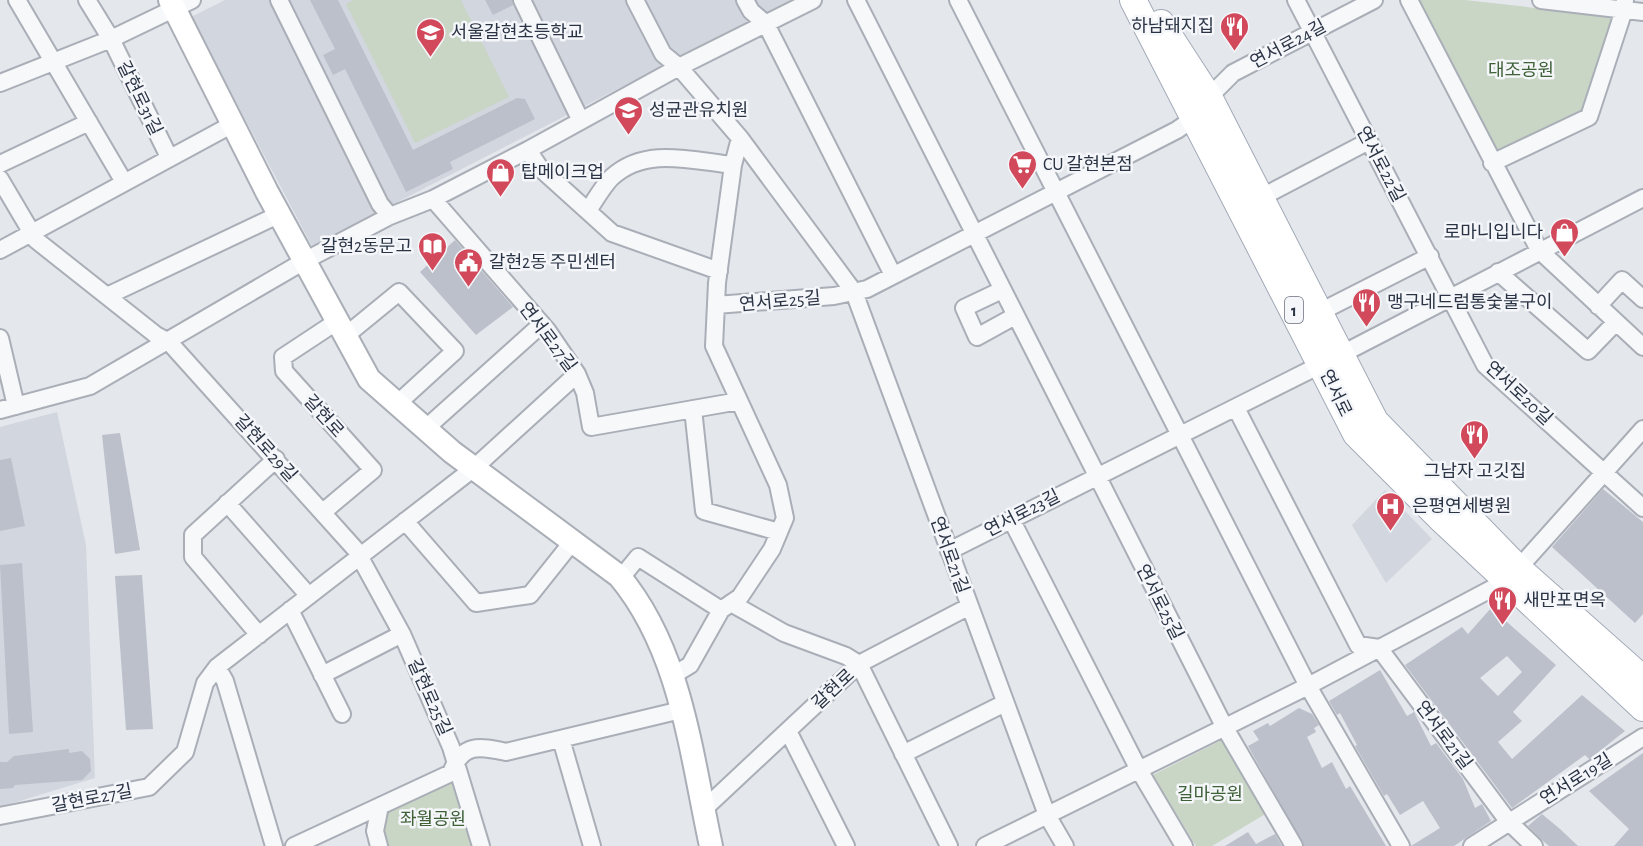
<svg xmlns="http://www.w3.org/2000/svg" width="1643" height="846" font-family="'Alegreya Sans','Noto Sans KR',sans-serif">
	<style>
		.built { fill: #d2d6de }
		.green { fill: #c9d6c5 }
		.building { fill: #bbc0ca; fill-rule: evenodd }
		.lines { fill: none; stroke-linecap: round; stroke-linejoin: round }
		.minor-casing { stroke: #a9aeb7; stroke-width: 20 }
		.secondary-casing { stroke: #a9aeb7; stroke-width: 26 }
		.primary-casing { stroke: #a3abb8; stroke-width: 28 }
		.minor { stroke: #f7f8fa; stroke-width: 16 }
		.secondary { stroke: #fff; stroke-width: 22 }
		.primary { stroke: #fff; stroke-width: 26 }
		.labels { text-anchor: middle; stroke-width: 5; stroke-linejoin: round; paint-order: stroke }
		.shield { fill: #f4f6f9; stroke: #676e7b; stroke-width: 1.5 }
		.shield-label { font-size: 16px; font-weight: bold; fill: #2b3445 }
		.poi-label { font-size: 18px; fill: #2b3445; stroke: #f4f6f9; text-anchor: start }
		.street-label { font-size: 18px; fill: #2b3445; stroke: #f4f6f9 }
		.park-label { font-size: 18px; fill: #3f6138; stroke: #f4f6f9 }
	</style>
	<rect width="100%" height="100%" fill="#e4e7ec"/>
	<path class="built" d="M225,0H791L312,246L191,17Z
		M57,412L86,545L95,778L0,807V427Z
		M1385,490L1432,539L1386,583L1352,525Z"/>
	<path class="green" d="M353,0H461L509,97L415,143L346,4Z
		M1416,0H1465L1616,17L1583,110L1494,155Z
		M1224,739L1267,813L1212,846H1196L1153,775Z
		M452,780L473,846H386L381,830L388,812Z"/>
	<path class="building" d="M310,0H338L413,150L517,98L525,99L535,119L450,162L453,169L406,192L345,69L333,75L323,55L335,49Z
		M485,0H512L513,5L493,15Z
		M455,240L513,307L476,335L420,272Z
		M120,433L140,550L115,554L102,435Z
		M11,458L25,526L0,531V460Z
		M1603,489L1643,522V614L1635,623L1552,547Z
		M22,563L33,732L9,734L0,565Z
		M142,575L153,729L126,730L115,576Z
		M1491,608L1556,665L1513,712L1522,721L1498,742L1512,759L1582,695L1625,731L1591,758L1589,759L1585,755L1512,808L1405,665L1462,627L1468,634ZM1507,656L1522,672L1498,696L1480,678Z
		M1380,670L1407,716L1414,712L1431,746L1436,743L1463,779L1475,808L1482,804L1491,821L1454,846H1411L1440,828L1423,801L1400,815L1387,794L1384,796L1355,746L1357,745L1340,713L1337,715L1329,701Z
		M1299,708L1312,714L1319,725L1314,728L1316,732L1307,737L1322,768L1332,762L1346,789L1350,786L1386,846H1304L1248,746L1259,740L1253,731L1268,723L1270,726Z
		M69,749V753L82,751L90,759L91,771L82,780L15,785L13,788L0,789V762H7L14,756Z
		M1643,753V846H1614L1629,829L1589,791Z
		M1542,814L1560,829L1578,846H1549L1542,840L1528,826Z
		M1248,832L1256,844L1275,834L1282,846H1225Z"/>
	<g class="lines">
		<defs>
			<path id="minor" d="M17,0L124,182
				M87,0L111,39L169,157
				M279,0L380,204L390,216
				M522,0L581,121
				M635,0L663,54L679,67L740,138L854,292L1047,815L1065,846
				M745,0L751,11L766,24L893,275
				M856,0L1225,728L1294,846
				M958,0L1308,686L1401,846
				M1296,0L1485,365L1643,508
				M1409,0L1539,250L1643,347
				M1541,0L1643,12
				M0,83L111,39L192,0
				M1209,97L1233,73L1374,0
				M528,150L540,168L612,233L719,271
				M1492,163L1589,117L1624,10L1625,0
				M0,164L89,122
				M0,179L36,240L156,335L169,342L356,550L402,634L451,747L481,846
				M1260,198L1369,141
				M433,199L547,330L577,374L585,393L591,427L739,401
				M588,211C595,200 603,186 612,177C646,146 692,161 733,165
				M0,250L233,124
				M1498,272L1588,351L1616,322
				M1002,290L964,308L977,337L1015,316
				M107,296L280,214
				M716,305L834,296L867,289L1177,130L1194,118
				M1598,306L1622,280L1643,299
				M1320,312L1430,256
				M344,337L399,292L455,351L397,404
				M0,338L16,406
				M1342,354L1643,198
				M1236,408L1358,645L1379,648L1508,821L1534,846
				M693,409L704,511L779,532
				M0,410L90,386L306,260L390,216L433,199L528,150L679,67L813,0
				M425,429L542,324
				M227,503L309,596
				M323,512L373,470L284,371L283,357L336,322
				M1011,519L1139,770L1184,846
				M405,521L476,603L530,595L573,541
				M949,551L1322,364
				M621,578L638,557L721,610
				M731,603L784,633L846,656L859,664
				M290,610L342,714
				M259,635L193,557V535L276,459
				M859,664L949,846
				M217,667L225,681L274,846
				M322,675L402,634
				M672,676L690,665L721,610L740,597L772,549L785,518L778,485L714,346L717,283L733,165L740,138
				M788,731L846,846
				M561,739L592,846
				M903,754L1005,703
				M703,810L859,664L968,607
				M0,816L149,787L185,752L205,683L217,667L474,468L577,374
				M294,846L451,773C462,743 479,746 506,752L681,710
				M379,846L375,831L380,806
				M985,846L1308,686L1508,580L1643,429
				M1472,846L1643,737"/>
			<path id="secondary" d="M170,0L267,192L369,379L452,452L619,576C681,650 691,754 711,846"/>
			<path id="primary" d="M1133,0L1356,434L1442,520L1643,708
				M1161,23L1209,97L1375,421L1519,569L1643,679"/>
		</defs>
		<use href="#minor" class="minor-casing"/>
		<use href="#secondary" class="secondary-casing"/>
		<use href="#primary" class="primary-casing"/>
		<use href="#minor" class="minor"/>
		<use href="#secondary" class="secondary"/>
		<use href="#primary" class="primary"/>
	</g>
	<defs>
		<symbol id="restaurant-pin" viewBox="-11 -11 22 30"><path d="M0 17L-7.5 6A9.5 9.5 0 1 1 7.5 6Z" fill="#d1495b" stroke="#f4f6f9"/><path d="M-5-6h1v4h1v-4h1v4h1v-4h1v5L-1.5 .5V6h-2V.5L-5-1ZM5-6V6H3V1.5H1.5Q1.5-4 5-6Z" fill="#fff"/></symbol>
		<symbol id="school-pin" viewBox="-11 -11 22 30"><path d="M0 17L-7.5 6A9.5 9.5 0 1 1 7.5 6Z" fill="#d1495b" stroke="#f4f6f9"/><path d="M0-5L7-2L0 1L-7-2ZM-4 1L0 2.5L4 1V4Q0 6-4 4Z" fill="#fff"/></symbol>
		<symbol id="supermarket-pin" viewBox="-11 -11 22 30"><path d="M0 17L-7.5 6A9.5 9.5 0 1 1 7.5 6Z" fill="#d1495b" stroke="#f4f6f9"/><path d="M-6-5.5h2.5l.6 2H6L4.5 2H-2.5L-4.4-4H-6ZM-1.5 3.2a1.3 1.3 0 1 0 .1 0ZM3 3.2a1.3 1.3 0 1 0 .1 0Z" fill="#fff"/></symbol>
		<symbol id="shop-pin" viewBox="-11 -11 22 30"><path d="M0 17L-7.5 6A9.5 9.5 0 1 1 7.5 6Z" fill="#d1495b" stroke="#f4f6f9"/><path d="M-5-2.5h2.3a2.7 3.5 0 0 1 5.4 0H5L5.5 6h-11ZM-1.5-2.5h3a1.5 2.3 0 0 0-3 0Z" fill="#fff"/></symbol>
		<symbol id="library-pin" viewBox="-11 -11 22 30"><path d="M0 17L-7.5 6A9.5 9.5 0 1 1 7.5 6Z" fill="#d1495b" stroke="#f4f6f9"/><path d="M-6-4Q-3-5.5-.7-3.5V5Q-3 3-6 4ZM6-4Q3-5.5 .7-3.5V5Q3 3 6 4Z" fill="#fff"/></symbol>
		<symbol id="civic-pin" viewBox="-11 -11 22 30"><path d="M0 17L-7.5 6A9.5 9.5 0 1 1 7.5 6Z" fill="#d1495b" stroke="#f4f6f9"/><path d="M-.6-6.5H3V-4.5H.6V-3L4-1V1h2V6H-6V1h2V-1L-.6-3ZM-1.2 2.5V6h2.4V2.5Z" fill="#fff"/></symbol>
		<symbol id="hospital-pin" viewBox="-11 -11 22 30"><path d="M0 17L-7.5 6A9.5 9.5 0 1 1 7.5 6Z" fill="#d1495b" stroke="#f4f6f9"/><path d="M-5-5h3v3.5h4V-5h3V5h-3V1.5h-4V5h-3Z" fill="#fff"/></symbol>
	</defs>
	<g fill-rule="evenodd">
		<use href="#restaurant-pin" x="1218" y="10" width="33" height="45"/>
		<use href="#school-pin" x="414" y="16" width="33" height="45"/>
		<use href="#school-pin" x="612" y="94" width="33" height="45"/>
		<use href="#supermarket-pin" x="1006" y="148" width="33" height="45"/>
		<use href="#shop-pin" x="484" y="156" width="33" height="45"/>
		<use href="#shop-pin" x="1548" y="216" width="33" height="45"/>
		<use href="#library-pin" x="416" y="230" width="33" height="45"/>
		<use href="#civic-pin" x="452" y="246" width="33" height="45"/>
		<use href="#restaurant-pin" x="1350" y="286" width="33" height="45"/>
		<use href="#restaurant-pin" x="1458" y="418" width="33" height="45"/>
		<use href="#hospital-pin" x="1374" y="490" width="33" height="45"/>
		<use href="#restaurant-pin" x="1486" y="584" width="33" height="45"/>
	</g>
	<g class="labels">
		<rect class="shield" x="1285" y="297" width="18" height="26" rx="4.5"/>
		<g class="shield-label">
			<text x="1294" y="316">1</text>
		</g>
		<g class="poi-label">
			<text x="1214" y="32" text-anchor="end">하남돼지집</text>
			<text x="451" y="38">서울갈현초등학교</text>
			<text x="649" y="116">성균관유치원</text>
			<text x="1043" y="170">CU 갈현본점</text>
			<text x="521" y="178">탑메이크업</text>
			<text x="1543" y="238" text-anchor="end">로마니입니다</text>
			<text x="412" y="252" text-anchor="end">갈현2동문고</text>
			<text x="489" y="268">갈현2동 주민센터</text>
			<text x="1387" y="308">맹구네드럼통숯불구이</text>
			<text x="1475" y="477" text-anchor="middle">그남자 고깃집</text>
			<text x="1412" y="512">은평연세병원</text>
			<text x="1523" y="606">새만포면옥</text>
		</g>
		<g class="street-label">
			<text transform="translate(1288 44) rotate(-28)" y="6">연서로24길</text>
			<text transform="translate(140 98) rotate(64)" y="6">갈현로31길</text>
			<text transform="translate(1381 164) rotate(62)" y="6">연서로22길</text>
			<text transform="translate(780 301) rotate(-5)" y="6">연서로25길</text>
			<text transform="translate(548 337) rotate(53)" y="6">연서로27길</text>
			<text transform="translate(1336 393) rotate(64)" y="6">연서로</text>
			<text transform="translate(1519 393) rotate(43)" y="6">연서로20길</text>
			<text transform="translate(324 416) rotate(48)" y="6">갈현로</text>
			<text transform="translate(266 448) rotate(48)" y="6">갈현로29길</text>
			<text transform="translate(1022 513) rotate(-27)" y="6">연서로23길</text>
			<text transform="translate(950 555) rotate(70)" y="6">연서로21길</text>
			<text transform="translate(1160 602) rotate(63)" y="6">연서로25길</text>
			<text transform="translate(833 689) rotate(-43)" y="6">갈현로</text>
			<text transform="translate(430 697) rotate(66)" y="6">갈현로25길</text>
			<text transform="translate(1444 735) rotate(53)" y="6">연서로21길</text>
			<text transform="translate(1576 779) rotate(-32)" y="6">연서로19길</text>
			<text transform="translate(92 798) rotate(-11)" y="6">갈현로27길</text>
		</g>
		<g class="park-label">
			<text x="1521" y="76">대조공원</text>
			<text x="1210" y="800">길마공원</text>
			<text x="433" y="825">좌월공원</text>
		</g>
	</g>
</svg>
